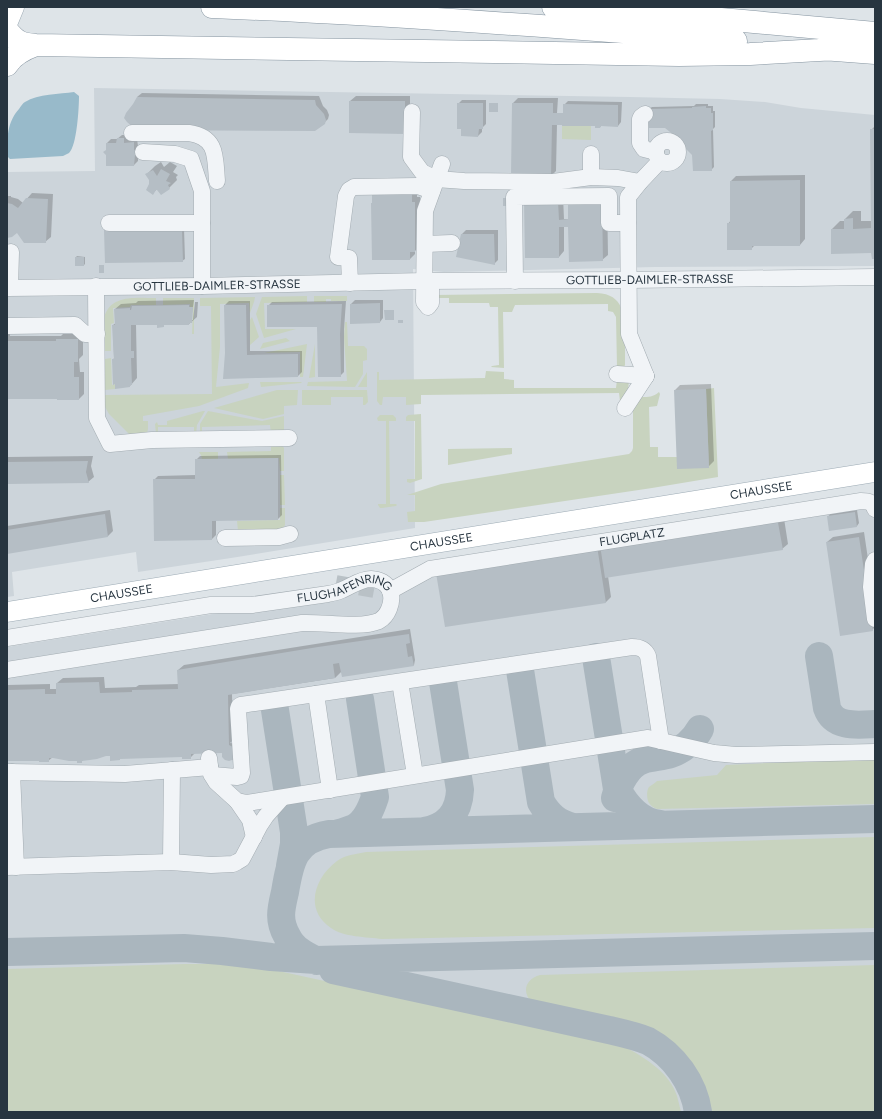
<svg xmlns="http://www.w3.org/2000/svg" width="882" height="1119" font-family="Figtree,sans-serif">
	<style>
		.built { fill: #ccd4da }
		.green { fill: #c8d3bf }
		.water { fill: #98baca }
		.shadow { fill: #0003 }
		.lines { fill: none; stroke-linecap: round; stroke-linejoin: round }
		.taxiway { stroke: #aab6be; stroke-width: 28 }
		.building { fill: #b5bec5 }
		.minor-tunnel { stroke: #b9c1c6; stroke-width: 16; stroke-dasharray: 16 8; stroke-linecap: butt }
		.minor-casing { stroke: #a3acb2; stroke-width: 17 }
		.major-casing { stroke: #9dabb5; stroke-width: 21 }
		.highway-casing { stroke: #8594a0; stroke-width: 23 }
		.minor { stroke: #f1f4f7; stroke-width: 16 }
		.major { stroke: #fff; stroke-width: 20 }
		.highway { stroke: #fff; stroke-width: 22 }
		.labels { text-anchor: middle; stroke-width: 3; stroke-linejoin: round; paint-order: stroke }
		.street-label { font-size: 12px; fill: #273540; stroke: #eef3f6 }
	</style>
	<rect width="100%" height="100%" fill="#dee4e8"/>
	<path class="built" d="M94,88L630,97L720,99L765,102L801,108L875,115V266L655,267L444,272L413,269L415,528L231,558L138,572L136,552L12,572L14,596L7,597V172L95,171Z
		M863,505L871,508L875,523V1112H7V647L250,608L393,583Z"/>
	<path class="green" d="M562,126H591V140L562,139Z
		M597,293C624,294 625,316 625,337C625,346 625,356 625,365L624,368L617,367L616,317L613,312L608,311V304L515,305L512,312H503L504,368L491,367L492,366L499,365L498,307H490L489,303H449V298H437L434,295Z
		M307,296V302L264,303L265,329H296L264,338L256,314L262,297Z
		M314,296H347V301H331V299H326V302H314Z
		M255,297L254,302L250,313L249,303L220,304V347L216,387L249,383L248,388L199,406L143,416V421H148V429L147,433L130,435L109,414L105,407L104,395L212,394L211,306H200V298Z
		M156,298V305H131L130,307L113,308L114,323L111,324V351H104V318C110,294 136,298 156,298Z
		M163,298H194V334H192L193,307H190V304L163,305Z
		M252,317L259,337L250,345V320Z
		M345,322H347L348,346H364L367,349V360L363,361V374L355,387L307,386L308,382L347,381L344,337Z
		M286,338L290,341L260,349L263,343Z
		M307,344L303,377H300V352L264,353Z
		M315,344V377L309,378Z
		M111,358L112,385L115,384V389L105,390V359Z
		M486,371L504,372V379L514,380V388H616L617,380H629L628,391L622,401H620L619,393L421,395V404L406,405V397H383L382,405H380L377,401V372H379V380L485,378Z
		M367,372V387H358Z
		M260,382H302L301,383L261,387Z
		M714,388L718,477L652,488L424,522H408L407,512L415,511V495H407L441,484L629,454L632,451L633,448V410L641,397C649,397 653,397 659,392L660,394L657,406L649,407L650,447H658V457H677L709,467L706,389Z
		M277,390H298L297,405L284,406V414L263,419L214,408Z
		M302,390H367L368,402L365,405H363V397H331V405H302Z
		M203,411H205L197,425L196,435H194V427H158V434H156L155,424L157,422L158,425H167V421Z
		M208,411L262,421L284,416V433L271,434L270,425L202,427V435H200V424Z
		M421,414L422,479L410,483L407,482V479H415V421H406V417L408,415Z
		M380,415H393L396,418V421H389L390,504H396L397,505L396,506L382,508H380L378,505V504H386V421H378L377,418Z
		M271,443L282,445L284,448V471H280L279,458L228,459L227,452L271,451Z
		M512,448V454L448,465V449Z
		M199,452H218V459H202L201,455Z
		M280,475H284L285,505H280Z
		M280,508H285V525L282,530L238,531L237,521L280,520Z
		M875,758V804L657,809C654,808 651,806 649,803C647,800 646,791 649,787C651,785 654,784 657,781L717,775L726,765Z
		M875,837V928L382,939C367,937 343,937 331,928C304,910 314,878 337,861C345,855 356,854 366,852Z
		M185,964H217L274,970L623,1046C641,1055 667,1071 675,1091C678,1097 679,1105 681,1112H7V969Z
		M875,965V1112H706L700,1090L693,1072L681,1057L668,1044L651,1033L632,1027L533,1003C521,993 525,979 540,975Z"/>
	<path class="water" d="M74,92L79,96C79,107 77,146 69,153C67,154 65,155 63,156L10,159L7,156C7,139 7,122 19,109C21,106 23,103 25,102C38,94 60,94 74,92Z"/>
	<path class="shadow" d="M142,93L319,96L323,106L327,110L329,115L328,119L324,123L137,97Z
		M356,96H410V127L350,101Z
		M518,98H558L557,113H564V105L568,101L622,102L621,122L618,126L602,125L600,127L596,125L557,124L556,171L551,176L512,175L513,103Z
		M462,100H486V124L482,128V132L478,136L458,104Z
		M696,104H708V106H713V111H715V127L713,129L714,167L711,170L693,154L649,109L652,107L694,106Z
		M875,126V258L872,251L832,229L840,221H845V219L853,211H861V221H872L871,130Z
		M122,135H127V139H137L138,146L141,147L138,150V161L134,165L107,150V143L111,139H117Z
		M161,162L164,167L170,162L177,166L173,172L178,175L176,177L177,180L169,188H158L153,193L150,184V179L147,174L155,166Z
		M805,175V239L800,245H755L751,249L728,224L731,220V181L736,176Z
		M417,184V197H420V246L415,251V254L410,259H373Z
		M32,193L53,194L51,237L45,242L18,232L7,237V196H11V197L18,199L23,203Z
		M607,194L608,255L602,260L569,226H564V251L559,257H526L563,196L564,219H569Z
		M184,228L185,259L182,261L106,262Z
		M466,230H498V260L494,264L462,234Z
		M77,256L85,257V264L84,265L76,257Z
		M194,300L191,320H193L195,302H198L197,317L189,324H164L163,327L158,324H136L137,378L130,386L113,360L114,358L113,325L116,323L115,309L121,304L136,303L138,301Z
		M355,300H383V318L380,322L351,304Z
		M229,301H250V351H302V372L298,376L226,353L225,305Z
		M346,301L344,329V372L340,376L318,326L268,306L272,302Z
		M7,334H10V336H61L63,334H83V355L79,359L80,372H84V394L79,399L58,398L7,399Z
		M711,384L714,461L708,467L675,390L680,385Z
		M281,455L282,515L278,519L216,520V535L212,539L154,480L158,476L196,475V460L200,456Z
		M93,456L91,466L94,477L88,482L7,483V457Z
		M110,510L113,531L108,536L7,553V526Z
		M857,510L859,523L857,526L828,517L830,514Z
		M783,512L788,544L782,549L608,576L611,597L606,602L446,626L602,544Z
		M864,532L875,606V627L872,630L827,542L833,537Z
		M410,629L415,660L414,665L342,671L335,678L232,694L233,740L230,743L237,744L239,748L195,753L190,758L183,756L105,755L83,760L81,762L78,760L53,757L48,761L40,760H7V685L50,684V689H57V683L63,678L104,677L105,688L136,687L139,685L179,684L178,670L184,665Z"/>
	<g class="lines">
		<path class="taxiway" d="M819,656L827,708C834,728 857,725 875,724
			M596,657L617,789C627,807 640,822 660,824
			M520,670L541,802C549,816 558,823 573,827
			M275,710L294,832V844L290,866
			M615,798C619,783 628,765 643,760C652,757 662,757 671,754C683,750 694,740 700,729
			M424,831C447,827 459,813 460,790L443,682
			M339,833C344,832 349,830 354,828C366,822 371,809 375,797L360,699
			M7,952L184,948L222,951L271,957L316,960L875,946
			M317,961C305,955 293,949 287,936C278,920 281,909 285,892C290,862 294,840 329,834L875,819
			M333,970L609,1030C622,1033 636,1036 648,1041C674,1055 694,1083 698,1112"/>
	</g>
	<path class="building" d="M137,97L315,100L316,105L324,114L326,120L325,124L315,131L136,130L127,122L124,118L126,113L133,104Z
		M349,101H405V134L349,133Z
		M457,103H483V129H479L478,137L461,136V129H457Z
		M489,103H498V112H489Z
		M512,103H553V113H563V104L618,105V127L601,126L600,128H595V126H562V125H552L551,177L511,176Z
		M706,106V108H711V113H713V130L711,131L712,171H693L692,155L684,147V145L682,147L673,139L675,136L665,128H649L648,109L692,108V107Z
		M870,129H875V259H872L871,253L831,254V229H844V219L853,218V229L871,228Z
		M117,138H124V143L134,142V150L138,152L135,155L134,166H106V155L103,152L106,150V143H116Z
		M161,169L170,174L166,181L171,183L168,185L170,189L161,195L157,190H156L153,195L146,190L149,184V180L145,174L153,170L157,176Z
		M800,180V246H752V250H727V223H730V181Z
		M372,189H412V202H415V252H410V260H372L371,203H372Z
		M26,198L48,199L46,243H24L17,233L12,237L7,238V203L12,204L18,208Z
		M503,198H511V206H503Z
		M602,199L603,261L569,262L568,227H559V258H525L524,201H558L559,220L568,219V200Z
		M104,230H182L183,262L105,263Z
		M461,234H494L495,265L456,257Z
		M75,257H84V266H75Z
		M99,265H104V273H99Z
		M380,303V323L350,324V304Z
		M342,304L340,334L341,377H318L317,327H267V305Z
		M189,305V307H193L192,323H189V325H164V327L157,328V325H131V351H134V358H131L132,385H130V387L115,389V384L113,385L112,359H114L112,325H115L114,309L130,308V310H131L132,306Z
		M224,305H246L247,355L298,354V377L258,378L223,379L225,353Z
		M384,310H394V320H385Z
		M398,320H403V323H398Z
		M56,339H78V362H74V377H79V400H57V399H7V341H56Z
		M706,389L709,468L677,469L674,390Z
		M278,458V520L212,521V540L154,541L153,479H195V459Z
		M88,461L86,472L89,483L7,484V462Z
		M855,512L857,527L829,531L827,516Z
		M105,514L108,537L7,554V530Z
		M777,517L783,550L605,578L600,545Z
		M859,537L873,631L840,636L826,542Z
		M597,546L606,603L445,627L436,573Z
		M409,634L410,643L406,644L408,657L412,656L414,666L342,677L339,663L333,664L335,678L228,695L229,745L235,748L234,760H232L229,761L225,760L222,757V753L191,754V759H182V757L120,759V760L110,761V756H106L97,759L82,761V763H77V761H69L53,758H49V762H39V761H7V690L45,689V694H56V683L99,682L100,693L132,692V690L178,689L177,670L318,647Z"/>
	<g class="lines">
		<path class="minor-tunnel" d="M336,583L374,590"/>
		<defs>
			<g id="minor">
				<path d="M412,112L411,157L422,172L436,179L464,181L553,182L591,177L618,178L640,182"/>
				<path d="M645,114L641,117L640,119V143L644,149L656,152"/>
				<path d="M132,133H189C218,137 215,158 217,181"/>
				<circle cx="667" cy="152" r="11"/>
				<path d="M143,152L175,154L191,159L202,191V286"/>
				<path d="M591,154V177"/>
				<path d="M109,223H202"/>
				<path d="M425,244L452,243"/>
				<path d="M431,281V303L428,307L424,302L425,211L442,164"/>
				<path d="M515,281L514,197L609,196V223H628"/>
				<path d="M350,283L349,258L338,257L346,196L349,190L354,187L418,186L432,191"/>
				<path d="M96,286L97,418L110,444L152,440L289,438"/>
				<path d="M10,287L11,252"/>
				<path id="s1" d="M7,288L202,286L424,281L629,280L875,277"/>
				<path d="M7,326L75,325L85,334H97"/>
				<path d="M617,374L646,376"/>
				<path d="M646,376L629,334L628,197L640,182L660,161"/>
				<path d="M625,408L646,376"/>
				<path d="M225,538L279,537L290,534"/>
				<path d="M875,560L873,564L871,587L875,619"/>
				<path id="s2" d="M390,591L430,569L861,501C869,501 872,502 875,509"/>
				<path id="s3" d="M7,638L211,605H252L328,594C333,593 338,592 342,590C352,586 360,579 371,579C389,580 395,594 389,609C387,614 384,618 379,621C359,629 325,622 302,623L7,670"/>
				<path d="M400,682L415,775"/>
				<path d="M316,694L330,790"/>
				<path d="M209,758L211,774L216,782L237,801L247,803L648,738L714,753L736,755L875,752"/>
				<path d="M7,772L125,774L210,767"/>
				<path d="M12,772L16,867"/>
				<path d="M212,775L237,777L241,776L242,773L238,709L239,706L241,705L632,647C640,647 645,649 648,656L661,741"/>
				<path d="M237,801L250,820L254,837"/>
				<path d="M171,862L172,770"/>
				<path d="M7,867L171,862L211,865L233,864L237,862L242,859L260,825L266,816L282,798"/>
			</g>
			<g id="major">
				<path d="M7,24L14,7"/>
				<path id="s4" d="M7,612L875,472"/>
			</g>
			<path id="highway" d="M212,7C387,14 562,27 736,41
				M553,7L710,18L875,33
				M7,30C17,42 21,44 36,45L679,55L750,54L837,49
				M822,49L875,53
				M7,65C14,54 25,49 36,45"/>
		</defs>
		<use href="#minor" class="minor-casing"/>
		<use href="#major" class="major-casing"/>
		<use href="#highway" class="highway-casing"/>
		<use href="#minor" class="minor"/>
		<use href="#major" class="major"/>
		<use href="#highway" class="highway"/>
	</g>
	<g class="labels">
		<g class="street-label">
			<text dy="4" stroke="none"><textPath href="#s1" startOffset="643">GOTTLIEB-DAIMLER-STRASSE</textPath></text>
			<text dy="4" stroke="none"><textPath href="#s1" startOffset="210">GOTTLIEB-DAIMLER-STRASSE</textPath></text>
			<text dy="4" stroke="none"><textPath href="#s4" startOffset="764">CHAUSSEE</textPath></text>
			<text dy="4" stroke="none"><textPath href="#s2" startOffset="250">FLUGPLATZ</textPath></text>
			<text dy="4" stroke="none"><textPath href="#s4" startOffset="440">CHAUSSEE</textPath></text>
			<text dy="4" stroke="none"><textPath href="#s4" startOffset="116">CHAUSSEE</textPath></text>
			<text dy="4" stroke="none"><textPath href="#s3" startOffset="343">FLUGHAFENRING</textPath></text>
		</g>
	</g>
	<rect width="882" height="1119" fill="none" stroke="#273540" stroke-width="16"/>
</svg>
